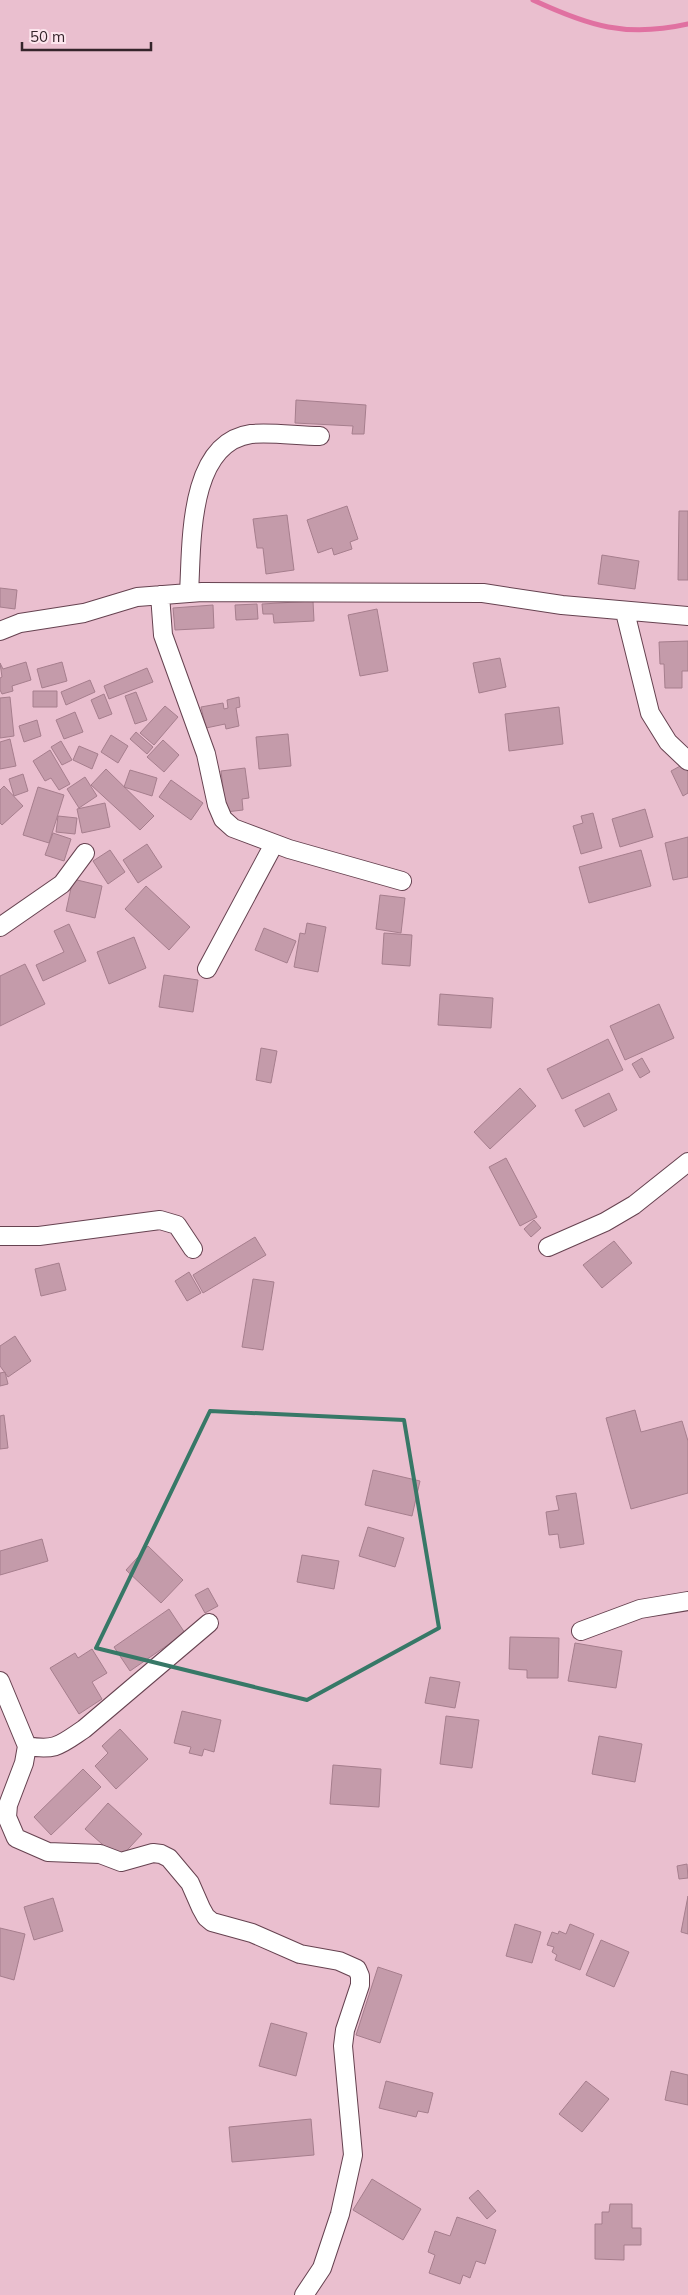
<svg xmlns="http://www.w3.org/2000/svg" width="688" height="2295" font-family="Mulish,sans-serif">
	<style>
		.lines { fill: none; stroke-linecap: round; stroke-linejoin: round }
		.stream { stroke: #e071a1; stroke-width: 5 }
		.building { fill: #c49baa; stroke: #a67e8d }
		.minor-casing { stroke: #664250; stroke-width: 20 }
		.minor { stroke: #fff; stroke-width: 18 }
		.marked { fill: none; stroke: #377867; stroke-width: 4; stroke-linejoin: round }
	</style>
	<rect width="100%" height="100%" fill="#eabfcf"/>
	<g class="lines">
		<path class="stream" d="M533,0C589,26 626,38 688,24"/>
	</g>
	<path class="building" d="M296,400L366,405L364,434H352L353,426L295,423Z
		M347,506L358,539L350,542L352,549L334,555L332,548L318,553L307,520Z
		M679,511H688V580H678Z
		M287,515L294,570L266,574L263,548H257L253,519Z
		M602,555L639,561L635,589L598,584Z
		M0,588L17,590L15,609L0,607Z
		M313,601L314,621L274,623L273,614H263L262,604Z
		M257,604L258,619L236,620L235,605Z
		M213,605L214,628L175,630L173,608Z
		M377,609L388,671L360,676L348,615Z
		M688,641V671H682V688H665L664,664H660L659,642Z
		M500,658L506,687L479,693L473,663Z
		M26,662L31,680L12,686L13,691L2,694L0,690V678L2,677L0,663L3,669Z
		M62,662L67,681L42,688L37,669Z
		M147,668L153,682L109,699L104,686Z
		M90,680L95,692L66,705L61,692Z
		M33,691H57V707H33Z
		M136,692L147,720L135,724L125,696Z
		M104,694L112,714L99,719L91,700Z
		M10,697L14,736L0,738V698Z
		M239,697L240,707L236,708L239,726L226,729L225,724L206,728L201,707L223,703L224,709L228,708L227,700Z
		M165,706L178,717L154,745L140,733Z
		M559,707L563,744L509,751L505,714Z
		M75,712L83,732L64,739L56,720Z
		M37,720L41,736L24,742L19,726Z
		M136,732L153,747L147,754L130,739Z
		M288,734L291,766L259,769L256,737Z
		M111,735L128,746L118,763L101,752Z
		M10,739L16,766L0,769V742Z
		M163,740L179,755L164,772L147,757Z
		M61,741L72,760L62,765L51,747Z
		M79,746L98,754L92,769L73,760Z
		M50,750L70,784L59,790L51,778L45,781L33,761Z
		M684,764L688,772V793L683,796L671,771Z
		M245,768L249,798L242,799L243,810L226,812L221,771Z
		M106,769L154,816L140,830L91,785Z
		M130,770L157,778L152,796L124,787Z
		M23,774L28,791L14,796L9,779Z
		M85,777L97,796L79,808L67,789Z
		M171,780L203,803L191,820L159,797Z
		M4,786L23,806L2,825L0,823V790Z
		M38,787L64,795L49,843L23,835Z
		M105,803L110,827L82,833L77,809Z
		M645,809L653,837L620,847L612,819Z
		M593,813L602,848L581,854L573,826L583,823L581,816Z
		M58,816L77,818L75,834L56,832Z
		M53,833L71,839L64,861L45,855Z
		M688,837V877L673,880L665,843Z
		M147,844L162,867L138,883L123,860Z
		M110,850L125,872L108,884L93,861Z
		M641,850L651,886L589,903L579,867Z
		M73,879L102,886L95,918L66,911Z
		M146,886L190,927L169,950L125,909Z
		M380,895L405,898L401,933L376,929Z
		M307,923L326,927L318,972L294,967L300,933L305,934Z
		M69,924L86,961L43,981L36,965L64,952L54,931Z
		M264,928L296,941L287,963L255,950Z
		M384,933L412,935L410,966L382,964Z
		M134,937L146,968L109,984L97,952Z
		M25,964L45,1004L0,1026V976Z
		M164,975L198,980L193,1012L159,1007Z
		M440,994L493,998L491,1028L438,1025Z
		M659,1004L674,1038L625,1060L610,1026Z
		M608,1039L623,1070L562,1099L547,1069Z
		M261,1048L277,1051L271,1083L256,1080Z
		M642,1058L650,1072L640,1078L632,1064Z
		M520,1088L536,1106L490,1149L474,1132Z
		M609,1093L617,1110L584,1127L575,1110Z
		M506,1158L537,1217L520,1226L489,1167Z
		M534,1220L541,1228L531,1237L524,1229Z
		M255,1237L266,1255L203,1293L193,1275Z
		M614,1241L632,1263L602,1288L583,1265Z
		M59,1263L66,1290L41,1296L35,1269Z
		M189,1272L201,1293L187,1301L175,1281Z
		M253,1279L274,1282L263,1350L242,1347Z
		M15,1336L31,1361L8,1377L0,1366V1346Z
		M5,1372L8,1384L0,1386V1373Z
		M635,1410L641,1432L682,1421L688,1441V1493L631,1509L606,1418Z
		M4,1415L8,1448L0,1449V1416Z
		M373,1470L420,1481L412,1516L365,1505Z
		M576,1493L584,1544L560,1548L558,1534L549,1535L546,1512L559,1510L556,1496Z
		M368,1527L404,1538L395,1567L359,1556Z
		M42,1539L48,1561L0,1575V1551Z
		M148,1546L183,1580L161,1603L126,1570Z
		M302,1555L339,1561L334,1589L297,1582Z
		M208,1588L218,1606L205,1613L195,1595Z
		M169,1609L185,1633L130,1671L114,1647Z
		M510,1637L559,1638L558,1678H527V1670L509,1669Z
		M575,1643L622,1651L616,1688L568,1681Z
		M92,1649L107,1673L92,1682L102,1699L79,1714L50,1668L75,1653L78,1658Z
		M430,1677L460,1682L455,1708L425,1703Z
		M182,1711L221,1720L214,1752L204,1749L202,1756L189,1753L191,1747L174,1743Z
		M446,1716L479,1720L472,1768L440,1764Z
		M120,1729L148,1759L116,1789L95,1766L108,1753L102,1746Z
		M599,1736L642,1744L635,1782L592,1774Z
		M333,1765L381,1769L379,1807L330,1804Z
		M83,1769L101,1787L51,1835L34,1817Z
		M108,1803L142,1834L119,1859L85,1829Z
		M687,1864L688,1878L679,1879L677,1866Z
		M688,1896V1934L681,1932Z
		M53,1898L63,1931L34,1940L24,1907Z
		M515,1924L541,1932L532,1963L506,1956Z
		M570,1924L594,1934L580,1970L555,1960L557,1955L552,1952L554,1947L547,1945L552,1932L558,1934L559,1931L566,1934Z
		M0,1928L25,1934L14,1980L0,1976Z
		M601,1940L629,1952L614,1987L586,1975Z
		M378,1967L402,1975L380,2043L356,2035Z
		M271,2023L307,2033L296,2076L259,2066Z
		M671,2071L688,2075V2105L665,2100Z
		M386,2081L433,2093L428,2113L418,2111L416,2117L379,2108Z
		M586,2081L609,2099L582,2132L559,2114Z
		M311,2119L314,2155L232,2162L229,2127Z
		M372,2179L421,2209L403,2240L353,2210Z
		M478,2190L496,2211L487,2219L469,2198Z
		M610,2204H632V2228H641V2245H624V2260L595,2259V2224H602V2212H609Z
		M457,2217L496,2230L485,2264L476,2261L470,2278L463,2275L460,2284L429,2273L435,2255L428,2252L435,2231L450,2236Z"/>
	<g class="lines">
		<defs>
			<path id="minor" d="M189,593C192,546 187,443 251,434C273,432 298,436 320,436
				M160,595L163,635L206,754L217,805L223,819L233,828L289,849L402,881
				M625,612L650,713L668,742L688,761
				M0,631L20,623L84,613L137,597L202,592L483,593L562,605L688,616
				M0,927L62,884L85,853
				M207,969L274,844
				M0,1236H39L160,1220L177,1225L193,1249
				M548,1247L605,1222L634,1205L688,1162
				M581,1631L640,1609L688,1601
				M0,1681L27,1746L24,1763L8,1805L7,1817L16,1838L48,1852L100,1854L121,1862L153,1853L161,1854L169,1858L190,1883L201,1908L206,1917L212,1922L252,1933L300,1954L339,1961L357,1969L360,1976V1985L345,2030L343,2046L353,2155L340,2214L322,2268L304,2295
				M27,1746C56,1751 60,1745 84,1729L209,1623"/>
		</defs>
		<use href="#minor" class="minor-casing"/>
		<use href="#minor" class="minor"/>
	</g>
	<path class="marked" d="M210,1411L404,1420L439,1628L307,1700L96,1648Z"/>
	<path d="M22 42v8h129v-8" fill="none" stroke="#35242b" stroke-width="2.5"/>
	<text x="30" y="42" font-size="15" fill="#35242b" stroke="#fde6ee" stroke-width="4" paint-order="stroke">50 m</text>
</svg>
